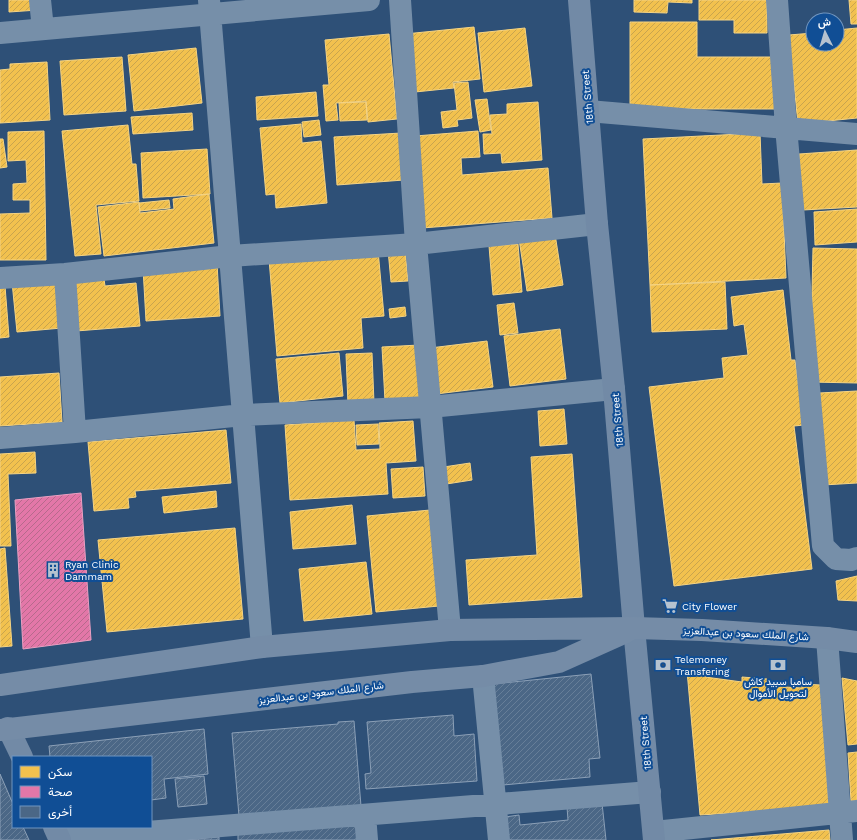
<svg xmlns="http://www.w3.org/2000/svg" width="857" height="840" font-family="'Work Sans',Vazirmatn,sans-serif">
	<style>
		.homes { fill: url(#homes-hatch); stroke: #f6d483 }
		.health { fill: url(#health-hatch); stroke: #eba0c2 }
		.building { fill: url(#building-hatch); stroke: #8ca0b7 }
		.lines { fill: none; stroke-linecap: round; stroke-linejoin: round }
		.street { stroke: #768fa9; stroke-width: 22 }
		.secondary { stroke: #728aa6; stroke-width: 22 }
		.primary { stroke: #758ca7; stroke-width: 22 }
		.labels { text-anchor: middle; stroke-width: 4; stroke-linejoin: round; paint-order: stroke }
		.street-label { font-size: 10px; fill: #fff; stroke: #104e95 }
		.poi-label { font-size: 10px; fill: #fff; stroke: #104e95; text-anchor: start }
	</style>
	<defs>
		<pattern id="homes-hatch" width="6" height="6" patternUnits="userSpaceOnUse"><rect width="6" height="6" fill="#f2c14e"/><path d="M-1 1l2-2M0 6l6-6M5 7l2-2" fill="none" stroke="#c8a44e"/></pattern>
		<pattern id="health-hatch" width="6" height="6" patternUnits="userSpaceOnUse"><rect width="6" height="6" fill="#e377a8"/><path d="M-1 1l2-2M0 6l6-6M5 7l2-2" fill="none" stroke="#b66a8c"/></pattern>
		<pattern id="building-hatch" width="6" height="6" patternUnits="userSpaceOnUse"><rect width="6" height="6" fill="#4b6786"/><path d="M-1 1l2-2M0 6l6-6M5 7l2-2" fill="none" stroke="#667e98"/></pattern>
	</defs>
	<rect width="100%" height="100%" fill="#2e5077"/>
	<path class="homes" d="M9,0H37L38,10L9,12Z
		M634,0H692V3L668,2L667,13L634,12Z
		M699,0H767V33H734V20H699Z
		M849,0H857V24H851Z
		M630,22H697V57H775L776,109H630Z
		M474,27L480,79L453,82L454,88L415,92L405,34Z
		M525,28L532,86L484,92L478,33Z
		M857,28V118L798,124L789,35L813,33V44H837V30Z
		M389,34L397,119L368,122L366,101L336,103L338,120L326,121L323,85H329L325,40Z
		M196,48L202,103L134,111L128,55Z
		M122,57L126,111L64,115L60,61Z
		M47,62L50,120L0,123V70L10,69V64Z
		M468,82L472,118L457,120L458,126L443,128L441,112L457,110L454,83Z
		M316,92L318,116L257,120L256,97Z
		M487,99L491,130L480,132L475,100Z
		M366,102L367,120L340,121L339,103Z
		M538,102L542,160L502,163L501,153L484,154L483,134H492L490,115L507,114V104Z
		M192,113L193,130L133,134L131,117Z
		M319,120L321,135L304,137L302,122Z
		M301,124L302,143L321,141L327,203L276,208L275,194L266,195L260,128Z
		M128,125L132,164H136L139,201L96,205L101,254L75,256L62,131Z
		M44,131L46,260H0V214L30,213V200H13V184L27,183L26,160L8,161V132Z
		M478,131L480,157L461,158L462,175L548,168L552,218L422,228L415,136Z
		M401,133L404,180L337,185L334,137Z
		M760,133L762,184L782,183L786,278L650,285L643,139Z
		M0,139H3L7,167L0,168Z
		M207,149L210,194L143,198L141,153Z
		M857,150V207L803,210L799,154Z
		M209,194L214,243L104,256L98,207L139,202L140,213L174,209L173,199Z
		M169,200L170,208L140,211L139,203Z
		M857,209V242L815,245L814,212Z
		M555,234L563,285L527,291L519,239Z
		M518,244L522,292L493,295L489,246Z
		M405,248L408,281L391,282L388,250Z
		M813,248L857,249V383L810,382Z
		M378,250L384,316L361,318L363,348L277,356L269,259Z
		M217,263L220,316L146,321L143,268Z
		M57,278L62,328L17,332L12,282Z
		M104,279L105,286L136,283L140,326L76,331L72,282Z
		M725,282L727,329L652,332L650,285Z
		M5,286L9,337L0,338V287Z
		M783,290L791,360H795L804,425L794,426L812,569L674,586L649,387L724,378L722,358L748,355L744,324L734,326L731,297Z
		M514,303L518,333L500,335L497,305Z
		M405,307L406,316L390,318L389,309Z
		M560,329L566,379L510,386L504,336Z
		M487,341L493,387L436,394L430,348Z
		M419,345L422,400L385,401L382,347Z
		M339,353L343,396L280,403L276,359Z
		M372,353L374,403L348,405L346,354Z
		M59,373L62,422L0,426V377Z
		M857,391V483L823,485L819,393Z
		M564,409L567,444L540,446L538,411Z
		M354,420L356,450L380,449L379,423L413,421L416,461L386,463L388,494L290,500L285,425Z
		M378,424L379,444L357,445L356,425Z
		M226,430L231,483L135,491L136,497L128,498L129,508L94,511L88,442Z
		M35,452L36,473L8,474L11,546H0V454Z
		M572,454L582,597L469,605L466,560L537,555L531,457Z
		M470,463L472,480L440,485L437,468Z
		M423,467L425,496L393,498L391,469Z
		M216,491L217,507L164,513L162,497Z
		M352,505L356,544L293,549L290,512Z
		M430,510L439,606L376,612L367,516Z
		M235,528L243,619L107,632L98,540Z
		M5,548L12,646L0,647V549Z
		M366,562L372,614L304,621L299,569Z
		M857,576V601L838,600L836,581Z
		M704,669L705,677L742,682V677L767,679V686L802,688V684L821,685L829,807L700,815L687,671Z
		M842,678L857,681V744L848,745Z
		M857,752V801H851L848,753Z
		M829,830L830,840H711Z"/>
	<path class="health" d="M81,493L91,640L23,649L15,500Z"/>
	<path class="building" d="M591,674L600,758L589,759L590,777L503,785L493,684Z
		M453,715L454,736L474,734L477,781L366,789L365,774L371,773L367,722Z
		M354,721L361,806L239,816L232,733L338,724V722Z
		M204,729L208,774L164,779L166,798L151,800V757H50L49,746Z
		M0,774L13,804V827H23L29,840H0Z
		M204,776L207,804L178,807L175,779Z
		M602,803L606,840H508L505,817L519,815L520,825L568,820L567,807Z
		M358,823L359,840H238V830Z
		M219,837V840H184Z"/>
	<g class="lines">
		<path class="street" d="M40,0L43,29
			M209,0L262,647
			M400,0L416,244L450,630
			M777,0L786,127L823,546L836,559L851,560L857,558
			M0,33L369,0
			M588,111L857,134
			M65,274L75,432
			M0,278L65,274L230,256L416,244L597,224
			M0,438L75,432L243,415L430,407L614,389
			M827,638L842,840
			M483,676L499,840
			M365,815L367,840
			M654,832L857,811
			M59,839L650,792"/>
		<path class="secondary" d="M579,0L597,224L614,389L634,628L654,840
			M8,728L22,757
			M54,827L60,840"/>
		<path class="primary" d="M0,685L262,647L450,630L634,628L702,630L827,638L857,642
			M0,730L412,682L483,676L559,662L626,632"/>
	</g>
	<defs>
		<symbol id="building-bare" viewBox="-9 -9 18 18"><path d="M-4-6H4V6H1V3H-1V6H-4ZM-2.5-4.3h1.7v1.8h-1.7ZM.8-4.3h1.7v1.8H.8ZM-2.5-1h1.7V.8h-1.7ZM.8-1h1.7V.8H.8Z" fill="#b6c2cf" stroke="#104e95" stroke-width="2.5" paint-order="stroke"/></symbol>
		<symbol id="supermarket-bare" viewBox="-9 -9 18 18"><path d="M-6-5.5h2.5l.6 2H6L4.5 2H-2.5L-4.4-4H-6ZM-1.5 3.2a1.3 1.3 0 1 0 .1 0ZM3 3.2a1.3 1.3 0 1 0 .1 0Z" fill="#b6c2cf" stroke="#104e95" stroke-width="2.5" paint-order="stroke"/></symbol>
		<symbol id="bank-bare" viewBox="-9 -9 18 18"><path d="M-6-4H6V4H-6ZM0-2.3a2.3 2.3 0 1 0 0 4.6a2.3 2.3 0 1 0 0-4.6Z" fill="#b6c2cf" stroke="#104e95" stroke-width="2.5" paint-order="stroke"/></symbol>
	</defs>
	<g fill-rule="evenodd">
		<use href="#building-bare" x="42" y="559" width="22" height="22"/>
		<use href="#supermarket-bare" x="659" y="595" width="22" height="22"/>
		<use href="#bank-bare" x="652" y="654" width="22" height="22"/>
		<use href="#bank-bare" x="767" y="654" width="22" height="22"/>
	</g>
	<g class="labels">
		<g class="street-label">
			<text transform="translate(587 97) rotate(-95)" y="4">18th Street</text>
			<text transform="translate(617 420) rotate(-95)" y="4">18th Street</text>
			<text transform="translate(746 633) rotate(3)" y="4">شارع الملك سعود بن عبدالعزيز</text>
			<text transform="translate(321 692) rotate(-7)" y="4">شارع الملك سعود بن عبدالعزيز</text>
			<text transform="translate(645 743) rotate(-95)" y="4">18th Street</text>
		</g>
		<g class="poi-label">
			<text x="65" y="568">Ryan Clinic<tspan x="65" dy="12">Dammam</tspan></text>
			<text x="682" y="610">City Flower</text>
			<text x="675" y="663">Telemoney<tspan x="675" dy="12">Transfering</tspan></text>
			<text x="778" y="685" text-anchor="middle">سامبا سبيد كاش<tspan x="778" dy="12">لتحويل الأموال</tspan></text>
		</g>
	</g>
	<rect x="12" y="756" width="140" height="72" fill="#104e95" stroke="#7095bf"/>
	<rect x="20" y="766" width="20" height="12" fill="#f2c14e" stroke="#7095bf"/>
	<text x="48" y="776" font-size="12" fill="#ffffff">سكن</text>
	<rect x="20" y="786" width="20" height="12" fill="#e377a8" stroke="#7095bf"/>
	<text x="48" y="796" font-size="12" fill="#ffffff">صحة</text>
	<rect x="20" y="806" width="20" height="12" fill="#4b6786" stroke="#7095bf"/>
	<text x="48" y="816" font-size="12" fill="#ffffff">أخرى</text>
	<g transform="translate(825 32) rotate(355)"><circle r="19" fill="#104e95" stroke="#7095bf"/>
	<path d="M0-3L7 15L0 10L-7 15Z" fill="#b6c2cf"/>
	<text y="-6" font-size="11" font-weight="bold" text-anchor="middle" fill="#ffffff">ش</text>
	</g>
</svg>
